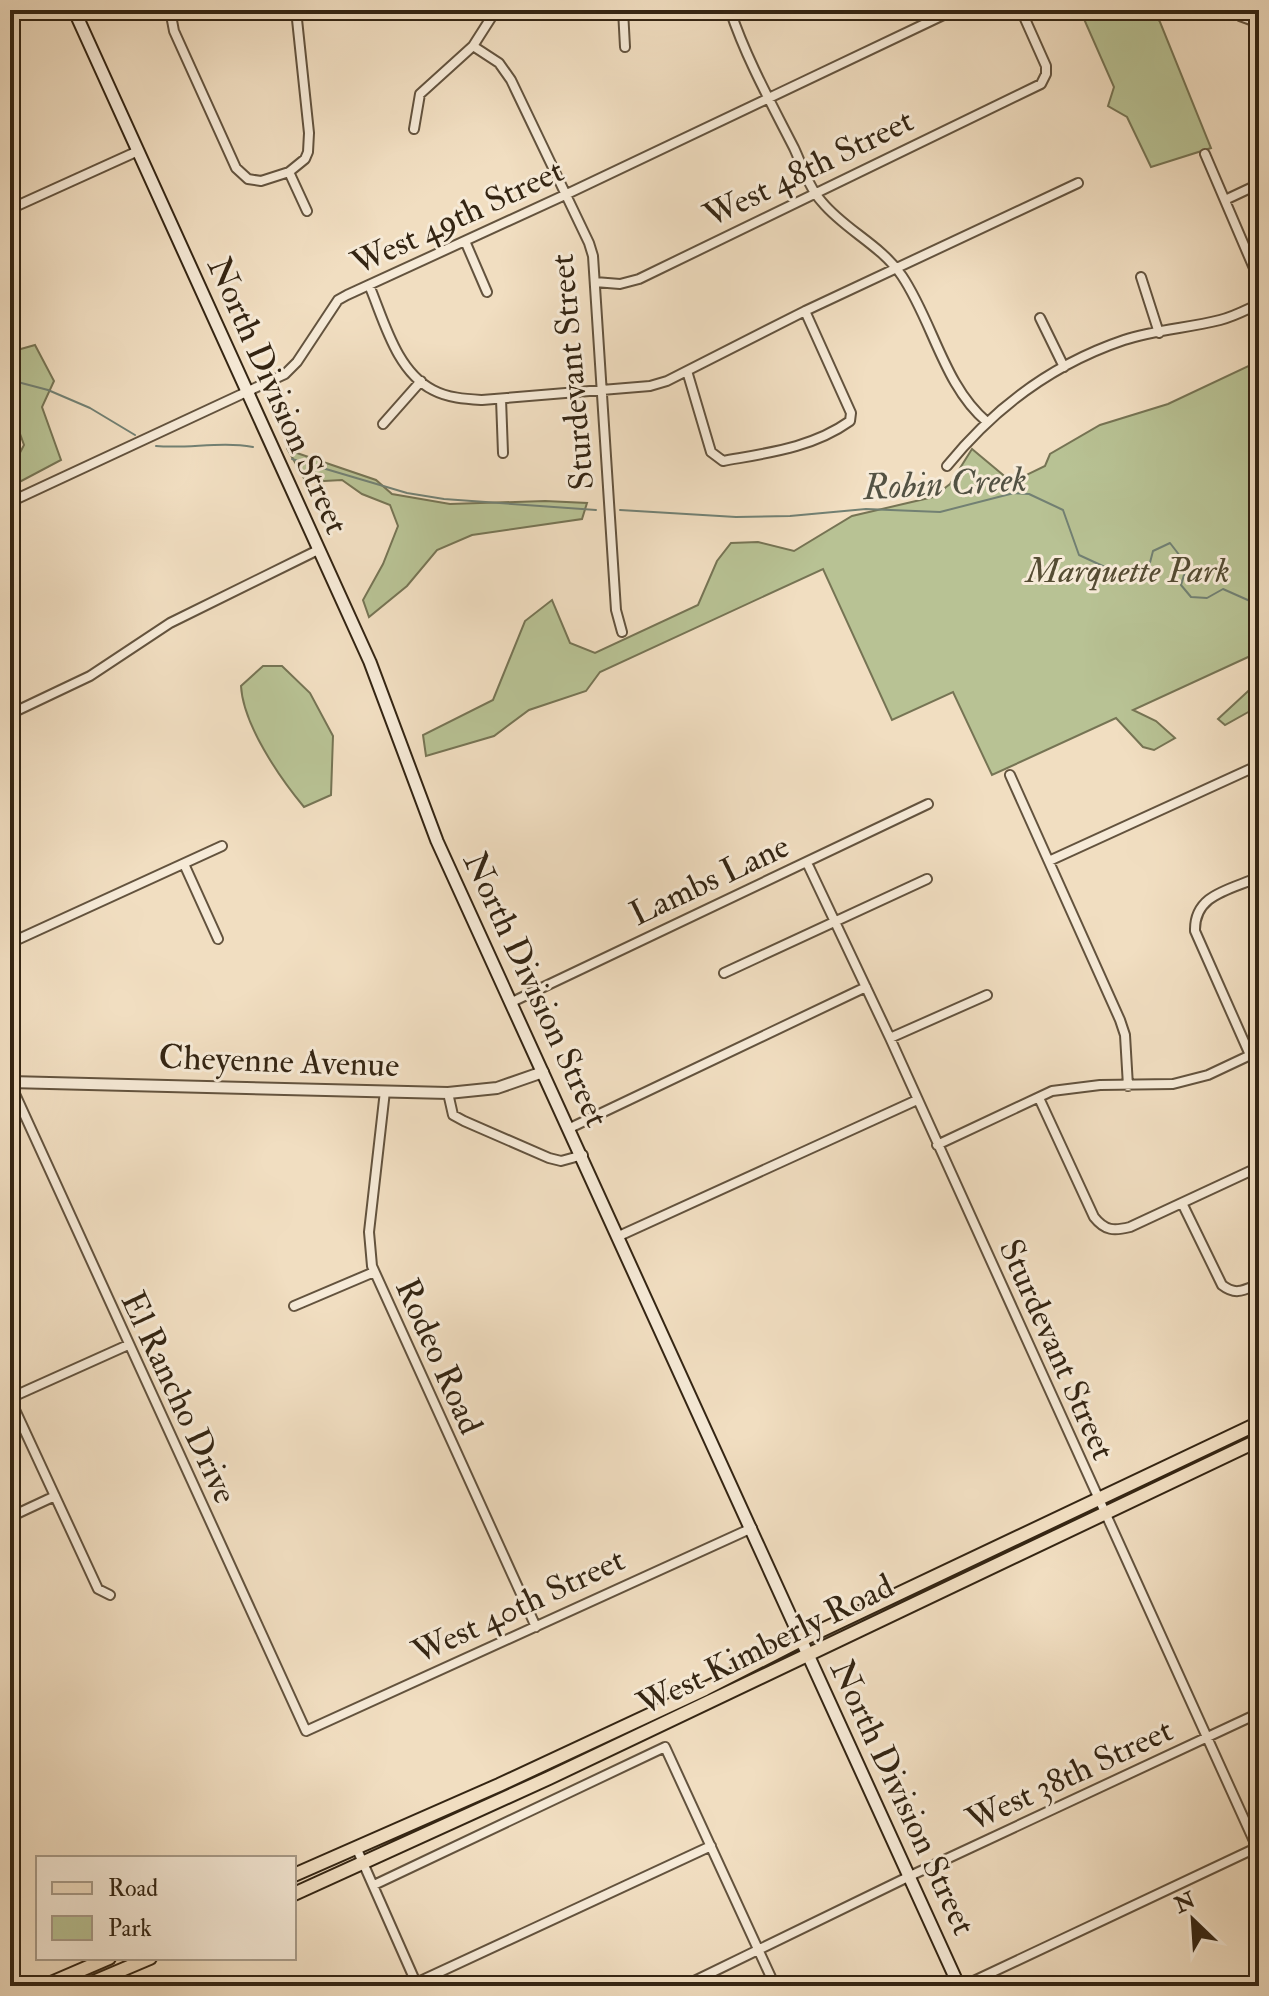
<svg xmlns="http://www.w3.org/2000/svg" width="1269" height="1996" font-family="'IM FELL Double Pica',serif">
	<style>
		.green { fill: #b8c294; stroke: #767454; stroke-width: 2 }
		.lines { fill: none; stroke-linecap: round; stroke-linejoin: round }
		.stream { stroke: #728073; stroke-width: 2 }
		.minor-casing { stroke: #63533e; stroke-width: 12 }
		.tertiary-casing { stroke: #63533e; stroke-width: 14 }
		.secondary-casing { stroke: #342513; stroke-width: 15 }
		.primary-casing { stroke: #342513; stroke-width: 16 }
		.minor { stroke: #f6ead7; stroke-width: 8 }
		.tertiary { stroke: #f6ead7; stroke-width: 10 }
		.secondary { stroke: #f6ead7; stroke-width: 11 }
		.primary { stroke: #f1dec1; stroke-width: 12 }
		.labels { text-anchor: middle; stroke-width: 6; stroke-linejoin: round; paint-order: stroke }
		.street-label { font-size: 34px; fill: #342513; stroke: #f6ead7 }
		.park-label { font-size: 34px; font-style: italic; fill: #554c33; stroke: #f6ead7 }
		.water-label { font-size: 36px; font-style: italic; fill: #535243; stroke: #f6ead7 }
	</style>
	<rect width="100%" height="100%" fill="#f1dec1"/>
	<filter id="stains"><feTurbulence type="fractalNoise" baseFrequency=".0025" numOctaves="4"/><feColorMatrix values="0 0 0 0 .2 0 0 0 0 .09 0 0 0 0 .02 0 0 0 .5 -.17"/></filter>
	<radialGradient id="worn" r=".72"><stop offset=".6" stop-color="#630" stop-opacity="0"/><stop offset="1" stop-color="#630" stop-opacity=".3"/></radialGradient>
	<path class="green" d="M1080,10H1151L1160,22L1211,148L1151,167L1127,117L1108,106L1114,87Z
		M35,345L54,381L42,407L61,460L10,487V472L24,445L10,406V352Z
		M1259,361V652L1133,710L1156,721L1175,738L1154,750L1143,747L1116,718L992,775L953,692L892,720L823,569L600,672L586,691L529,710L494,736L426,756L423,735L493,700L525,621L552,600L570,643L595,653L698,605L717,561L731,543L758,542L794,551L852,516L933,497L950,484L972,449L1008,479L1016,480L1045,466L1050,454L1100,425L1168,404Z
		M288,450L376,480L392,494L450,504L545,501L587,503L582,519L472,535L437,550L407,586L369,617L363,600L383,564L398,526L390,505L362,494L342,480L306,482Z
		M263,666H282L310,693L333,736L331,795L304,807C279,777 243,724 241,686Z
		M1259,681V706L1225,725L1218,719Z"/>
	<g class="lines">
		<path class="stream" d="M10,380L48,390L90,408L135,435
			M156,446C189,449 220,441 253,447
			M292,459L407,493L444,499L596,510
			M620,510L736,517L790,516L866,509L940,512L1014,493L1029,494L1063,510L1079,555L1131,579L1147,574L1153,551L1170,543L1187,565L1181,585L1191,597L1207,598L1223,589L1259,605"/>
		<defs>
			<path id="minor" d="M170,10L174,31L236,168L248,179L261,181L289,172L305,159L308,152L309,133L296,10
				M623,10L625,47
				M730,10C746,58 771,103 794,148C802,165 809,188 822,202C845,230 881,245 902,276C933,322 944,386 987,422
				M1232,10L1240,16L1259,23
				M473,46L499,63L511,80L589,243L593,256L616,610L622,632
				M414,129L420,94L473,46L496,10
				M1205,154L1259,280
				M289,172L307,211
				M1225,200L1259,184
				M10,209L138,151
				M465,241L487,292
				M1141,277L1159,333
				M595,282L620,284L639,279L1041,84L1046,74V66L1021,10
				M369,285C384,320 396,371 433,390C448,398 466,399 482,400L650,386L667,381L805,311L1078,183
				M1040,318L1064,367
				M687,371L711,452L723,461C767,453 812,448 850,421L851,413L805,311
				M501,399L503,453
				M383,424L421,381
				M947,466C994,408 1053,364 1124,340C1154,330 1188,328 1220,320C1233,317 1246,310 1259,304
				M10,502L285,374L297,362L338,300L347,295L567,194L954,10
				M10,714L90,676L170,623L318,550
				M1010,775L1120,1020L1125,1035L1128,1086
				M1049,861L1259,765
				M184,864L218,939
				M809,867L890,1038L1259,1852
				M10,943L222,846
				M724,973L927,879
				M512,1002L928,804
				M890,1038L987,995
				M1250,1055L1195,931C1194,894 1230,890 1259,877
				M10,1083L306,1731L752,1528
				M385,1091L369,1232L372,1266L536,1627
				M448,1093L453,1115L464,1121L549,1158L561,1161L583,1155
				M1039,1098L1094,1217C1105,1231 1114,1231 1130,1227L1259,1167
				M570,1128L866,987
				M937,1145L1052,1091L1100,1085L1173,1084L1208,1075L1259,1051
				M1182,1203L1222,1285C1236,1296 1244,1290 1259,1284
				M619,1236L917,1100
				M294,1306L374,1272
				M10,1398L128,1345
				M10,1399L98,1589L110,1595
				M10,1517L55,1496
				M356,1847L417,1985
				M374,1885L665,1747L775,1986
				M416,1983L711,1846
				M684,1986L910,1876L1259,1713
				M963,1986L1258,1847
				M1245,1986L1259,1980"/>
			<path id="tertiary" d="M10,1082L448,1093L497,1088L543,1072"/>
			<path id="secondary" d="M74,10L370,662L437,841L959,1986"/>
			<path id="primary" d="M294,1875L499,1785L705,1689L801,1640L1259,1423
				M294,1894L549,1778L1259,1440
				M44,1986L109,1958
				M84,1986L150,1958"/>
		</defs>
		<use href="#minor" class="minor-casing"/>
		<use href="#tertiary" class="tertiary-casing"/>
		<use href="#secondary" class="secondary-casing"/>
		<use href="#primary" class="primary-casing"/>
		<use href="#minor" class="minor"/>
		<use href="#tertiary" class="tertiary"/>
		<use href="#secondary" class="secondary"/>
		<use href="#primary" class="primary"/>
	</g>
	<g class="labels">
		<g class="street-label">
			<text transform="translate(808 167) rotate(-26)" y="12">West 48th Street</text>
			<text transform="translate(457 216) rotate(-25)" y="12">West 49th Street</text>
			<text transform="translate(571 372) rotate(-95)" y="12">Sturdevant Street</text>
			<text transform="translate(279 395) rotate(66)" y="12">North Division Street</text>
			<text transform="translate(709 879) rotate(-25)" y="12">Lambs Lane</text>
			<text transform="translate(537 989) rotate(65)" y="12">North Division Street</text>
			<text transform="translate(279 1060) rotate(2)" y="12">Cheyenne Avenue</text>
			<text transform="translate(1058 1349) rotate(66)" y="12">Sturdevant Street</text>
			<text transform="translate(440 1356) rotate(66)" y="12">Rodeo Road</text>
			<text transform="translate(180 1397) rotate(65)" y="12">El Rancho Drive</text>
			<text transform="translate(518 1605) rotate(-25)" y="12">West 40th Street</text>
			<text transform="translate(765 1644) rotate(-26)" y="12">West Kimberly Road</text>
			<text transform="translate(1069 1774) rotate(-25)" y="12">West 38th Street</text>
			<text transform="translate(904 1797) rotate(65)" y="12">North Division Street</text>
		</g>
		<g class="park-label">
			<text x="1128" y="582">Marquette Park</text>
		</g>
		<g class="water-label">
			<text transform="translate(945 482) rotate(-3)" y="13">Robin Creek</text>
		</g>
	</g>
	<rect width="1269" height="1996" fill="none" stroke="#f1dec1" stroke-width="40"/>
	<rect x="12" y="12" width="1245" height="1972" fill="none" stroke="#342513" stroke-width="4"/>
	<rect x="20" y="20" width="1229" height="1956" fill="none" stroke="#342513" stroke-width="2"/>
	<rect x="36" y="1856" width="260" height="104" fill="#f6ead7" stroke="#a89b89" stroke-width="2"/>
	<rect x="52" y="1882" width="40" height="12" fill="#f1dec1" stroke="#a89b89" stroke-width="2"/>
	<text x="108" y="1896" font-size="24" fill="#342513">Road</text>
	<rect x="52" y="1916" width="40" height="24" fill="#b8c294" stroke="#a89b89" stroke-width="2"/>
	<text x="108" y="1936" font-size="24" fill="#342513">Park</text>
	<g transform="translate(1193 1920) rotate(335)" stroke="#f6ead7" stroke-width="6" paint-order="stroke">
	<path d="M0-6L14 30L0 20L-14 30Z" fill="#342513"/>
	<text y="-12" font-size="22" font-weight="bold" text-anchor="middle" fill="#342513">N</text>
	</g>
	<rect width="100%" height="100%" filter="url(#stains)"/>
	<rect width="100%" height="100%" fill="url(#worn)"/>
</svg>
